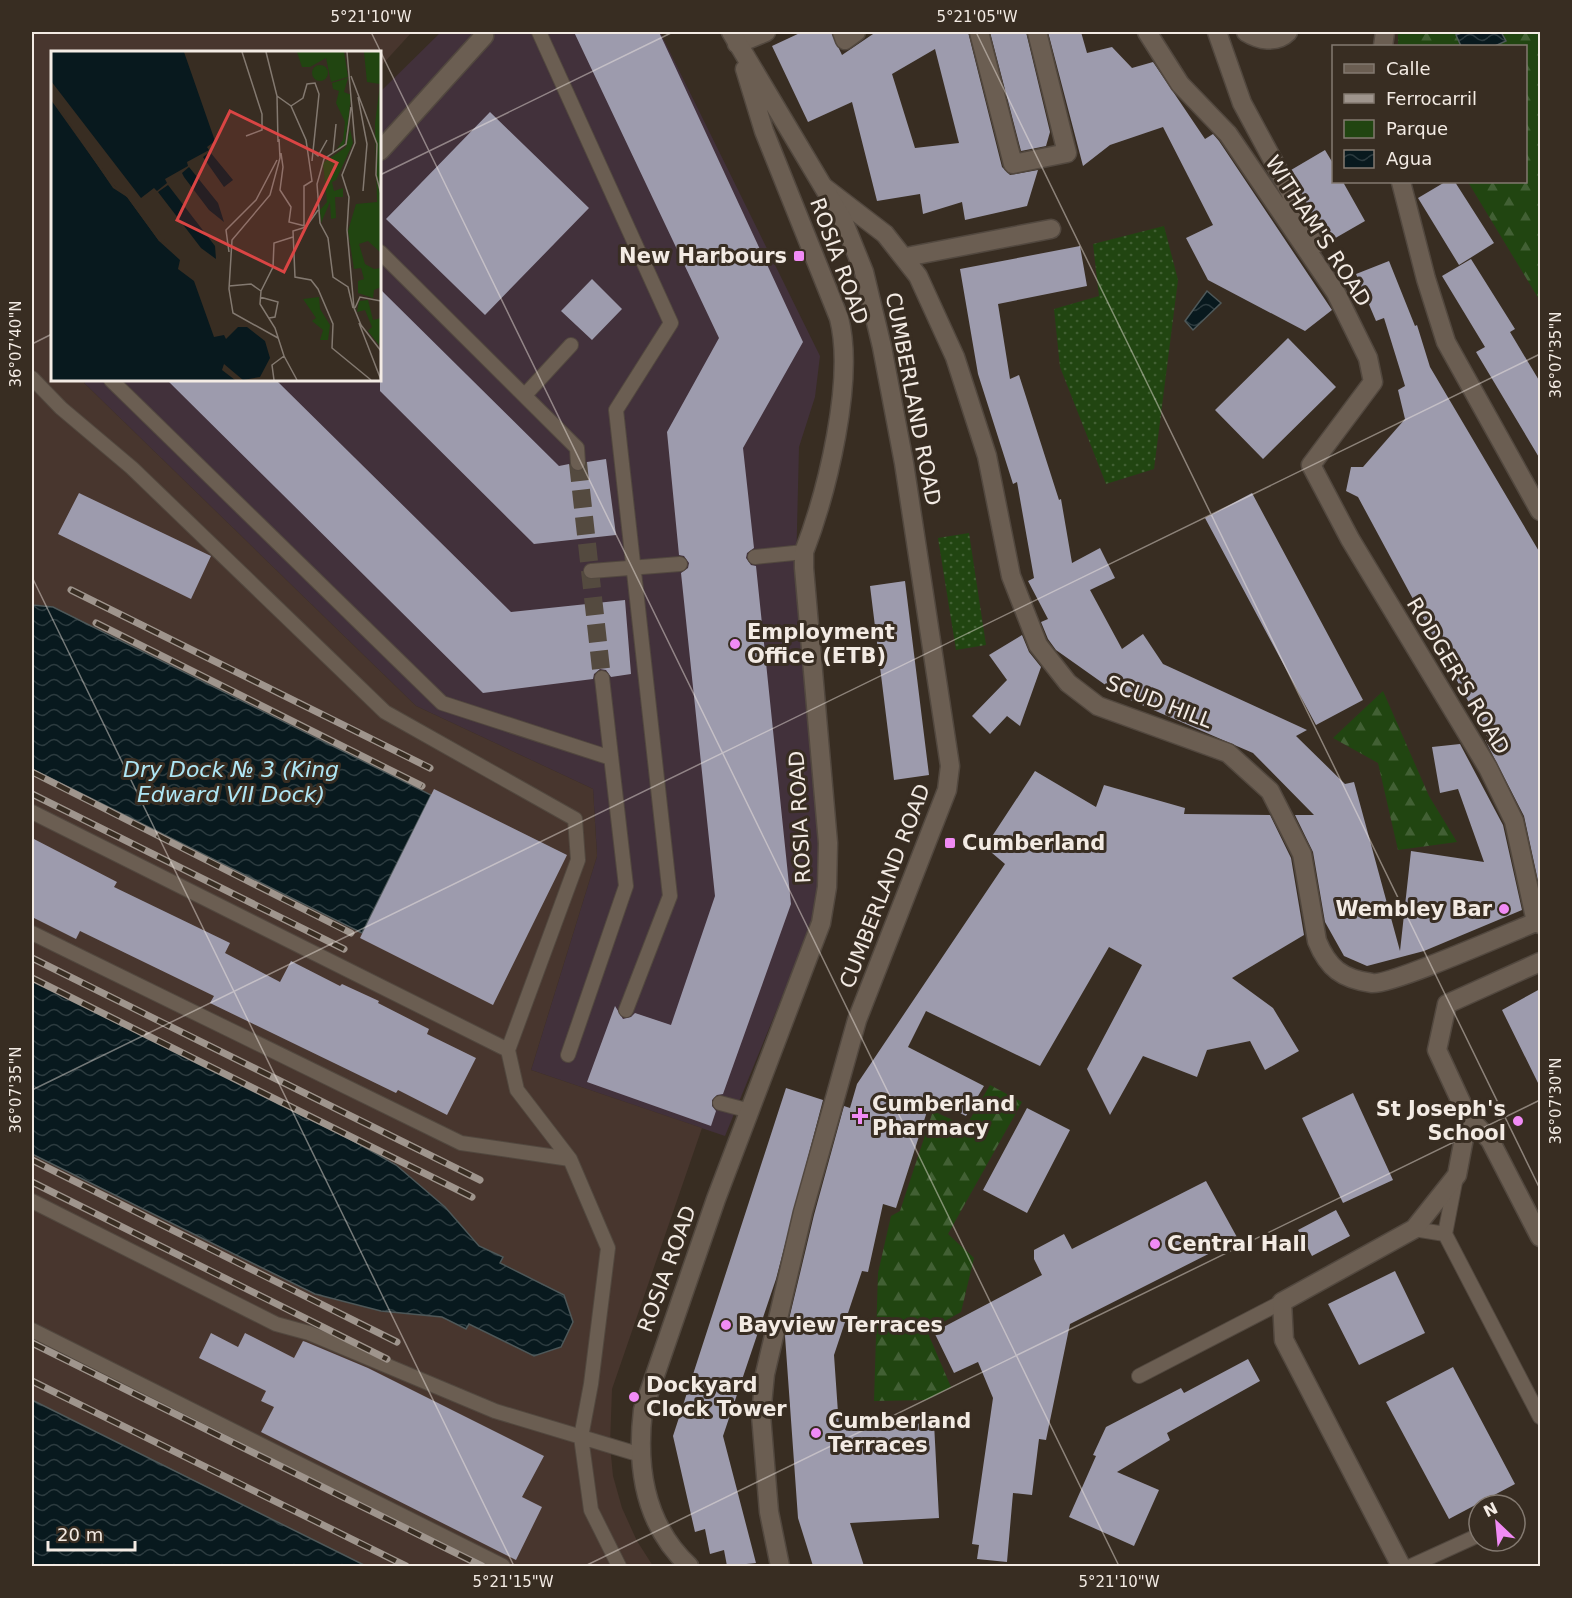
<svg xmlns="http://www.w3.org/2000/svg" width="1572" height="1598" font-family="'DejaVu Sans',sans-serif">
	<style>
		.commercial { fill: #42313b }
		.industrial { fill: #48362e }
		.green { fill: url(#green-dots) }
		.forest { fill: url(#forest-firs) }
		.water { fill: url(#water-waves); stroke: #4e5859; stroke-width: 1.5 }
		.building { fill: #9d9bad; fill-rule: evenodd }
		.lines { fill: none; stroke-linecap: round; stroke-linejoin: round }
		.minor-tunnel { stroke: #544a3f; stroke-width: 18; stroke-dasharray: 18 9; stroke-linecap: butt }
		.service-casing { stroke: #52483f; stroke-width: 16 }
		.pedestrian-casing { stroke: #52483f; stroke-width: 21 }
		.minor-casing { stroke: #52483f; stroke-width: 21 }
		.secondary-casing { stroke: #52483f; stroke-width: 21 }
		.service { stroke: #6b5e52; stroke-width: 14 }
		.pedestrian { stroke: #6b5e52; stroke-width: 18 }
		.minor { stroke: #6b5e52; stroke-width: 18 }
		.secondary { stroke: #6b5e52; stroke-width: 18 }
		.rail-casing { stroke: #9f958d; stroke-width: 7 }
		.rail { stroke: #382d22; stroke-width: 4.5; stroke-dasharray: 14; stroke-linecap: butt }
		.ticks { fill: none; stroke: #f3ebe4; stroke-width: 1.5; stroke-opacity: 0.45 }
		.poi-dot { fill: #f18bf5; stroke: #382d22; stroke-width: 2 }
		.labels { text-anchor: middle; stroke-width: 6; stroke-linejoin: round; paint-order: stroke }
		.street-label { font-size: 21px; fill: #f3ebe4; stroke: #382d22 }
		.poi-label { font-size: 21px; font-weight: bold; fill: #f3ebe4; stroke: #382d22; text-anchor: start }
		.water-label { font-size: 22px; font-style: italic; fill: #aee6f5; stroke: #382d22 }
		.inset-road { fill: none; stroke: #837970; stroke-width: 1.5 }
		.view { fill: #da4544; fill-opacity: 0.15; stroke: #da4544; stroke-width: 3 }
		.inset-edge { fill: none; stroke: #f3ebe4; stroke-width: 3 }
		.neatline { fill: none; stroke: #f3ebe4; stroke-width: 2 }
		.ticks-label { font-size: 15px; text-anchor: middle; fill: #f3ebe4 }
	</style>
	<defs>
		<pattern id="green-dots" width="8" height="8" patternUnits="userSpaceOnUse" patternTransform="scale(1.5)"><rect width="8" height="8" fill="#214511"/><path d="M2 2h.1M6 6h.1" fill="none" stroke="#426034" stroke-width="1.8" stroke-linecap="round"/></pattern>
		<pattern id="forest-firs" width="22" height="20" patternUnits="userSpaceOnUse" patternTransform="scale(1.5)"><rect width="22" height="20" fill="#214511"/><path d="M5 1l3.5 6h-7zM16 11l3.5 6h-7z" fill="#426034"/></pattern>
		<pattern id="water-waves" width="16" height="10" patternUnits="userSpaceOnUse" patternTransform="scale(1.5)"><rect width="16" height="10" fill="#08191e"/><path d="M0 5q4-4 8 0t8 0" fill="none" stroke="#2c3b3f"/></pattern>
	</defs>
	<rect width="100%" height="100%" fill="#382d22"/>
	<path class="commercial" d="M441,32H660L820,356L815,397L799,447L796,569L820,854L816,906L813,921L725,1136L531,1070L597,856L593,789L416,706L84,383L87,380H380V92Z"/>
	<path class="industrial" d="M32,32H412L380,67V52H52V380H87L84,383L416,706L593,789L597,856L531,1070L702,1128L612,1389L610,1445L613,1476L622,1508L637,1541L653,1566H32Z"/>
	<path class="green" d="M1164,226L1178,280L1154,469L1106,484L1060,367L1054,309L1099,296L1093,244Z
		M969,533L986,645L956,650L938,538Z"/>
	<path class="forest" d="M1398,32H1540V301L1468,182H1526V46H1398Z
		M1383,691L1429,796L1457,842L1398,850L1378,763L1333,738Z
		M990,1085L1022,1102L948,1234L974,1258L961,1312L927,1331L951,1387L926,1400L874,1401L878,1273L891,1216L900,1211L933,1111L966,1126Z"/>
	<path class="water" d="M1464,32H1501L1506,41L1495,46H1461L1456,35Z
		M1207,291L1221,303L1193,330L1185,321Z
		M32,605L53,607L431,795L362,933L32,769Z
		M32,980L350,1139L396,1165L445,1207L479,1246L503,1257L500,1263L564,1295L573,1322L561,1347L534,1356L469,1324L466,1329L442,1317L381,1311L315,1294L32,1154Z
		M32,1400L366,1566H32Z"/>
	<path class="building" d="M574,32H659L803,342L743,448L754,548L747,553L746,558L751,565L756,566L791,904L723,1094L717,1095L712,1100V1106L716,1111L711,1126L587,1082L615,1006L623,1019L631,1017L635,1013L671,1025L715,896L681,573L688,568L689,563L684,556L679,555L667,432L719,338Z
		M802,32H831L842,55L876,32H968L1002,167L1010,175L1038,170L1027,206L965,220L962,202L923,214L920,194L877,201L852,102L808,122L772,46ZM935,49L959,143L915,148L892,74Z
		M990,32H1026L1050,132L1046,146L1021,151Z
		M1048,32H1081L1087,53L1112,47L1132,68L1153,62L1205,139L1213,134L1219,141L1332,310L1305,331L1208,280L1186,238L1213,225L1163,127L1110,145L1083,166Z
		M490,112L589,208L485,315L386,219Z
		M1325,150L1334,165V182H1343L1365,221L1325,244L1291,170Z
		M1445,182H1455L1494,243L1459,265L1418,198Z
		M1080,246L1087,286L998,304L1010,379L1019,375L1059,500L1061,499L1072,563L1100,548L1115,578L1090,590L1122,649L1143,634L1163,664L1307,730L1296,736L1345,784L1354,782L1400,951L1411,851L1484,862L1458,789L1440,793L1432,747L1460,744L1503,825L1522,910L1424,951L1367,966L1344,956L1325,922L1313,852L1295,815H1314L1253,753L1121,696L1056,650L1048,639L1041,622L1048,619L1028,581L1034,578L1017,482L1013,484L978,374L960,269Z
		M1471,259L1515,329L1510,332L1540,382V459L1476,352L1485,347L1442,276Z
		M1389,261L1415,326L1417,325L1430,367L1540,553V890L1524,816L1485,740H1489L1358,497L1346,491L1351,467H1363L1405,419L1398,390L1405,386L1384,318L1376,321L1356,274Z
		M592,279L622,309L592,340L561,311Z
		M380,289L559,466L569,464L574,471L579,472L586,467L587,462L606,459L616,535L534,544L380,391Z
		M1288,338L1336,387L1263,459L1215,410Z
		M167,380H276L511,612L625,600L631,674L611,677L606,670L600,669L594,674L593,679L483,693Z
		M79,493L211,556L191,599L58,534Z
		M1252,493L1363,700L1316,725L1205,518Z
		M905,581L929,775L894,780L870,586Z
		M1022,635L1029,652L1041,667L1020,726L1007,716L990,734L972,716L1007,680L989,655Z
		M1035,771L1096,807L1104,785L1185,808L1184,814L1270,815L1291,858L1304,935L1232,978L1273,1008L1299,1051L1265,1070L1250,1041L1207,1050L1197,1077L1143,1056L1110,1115L1087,1069L1142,965L1109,947L1040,1066L926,1011L908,1047L984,1086L966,1116L931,1099L896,1208L883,1204L868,1272L862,1271L834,1355L839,1427L934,1423L939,1518L850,1523L864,1566H813L798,1518L785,1336L814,1215L844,1106L850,1108L857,1084L1005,864L985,847Z
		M434,789L567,855L493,1005L360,938Z
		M32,838L117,882L114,887L230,943L225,953L280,982L291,961L340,986L342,984L379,1001L378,1003L429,1029L427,1034L476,1058L447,1115L398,1090L396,1093L210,1003L214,996L80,931L76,939L32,917Z
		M1540,989V1087L1502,1010Z
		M786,1088L823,1100L776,1279L723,1436L756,1563L727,1566L724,1550L710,1554L705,1529L695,1532L673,1436Z
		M1353,1093L1393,1180L1343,1203L1302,1118Z
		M1027,1108L1070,1130L1027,1213L983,1190Z
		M1206,1181L1238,1239L1070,1324L1046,1440L1039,1439L1032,1495L1013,1493L1007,1562L977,1559L979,1545L972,1544L993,1398L978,1362L954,1373L934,1332L1042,1275L1034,1259V1250L1064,1234L1072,1249Z
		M1336,1210L1350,1236L1312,1256L1298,1230Z
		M1395,1271L1425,1333L1359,1365L1328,1304Z
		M211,1333L238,1347L245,1333L294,1358L303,1341L306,1342L368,1368L544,1456L522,1497L542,1507L516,1560L261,1432L274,1407L261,1401L266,1391L199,1358Z
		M1248,1359L1260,1381L1167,1433L1170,1440L1117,1472L1159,1490L1134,1546L1069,1517L1096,1456L1093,1455L1106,1427L1181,1388L1184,1393Z
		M1453,1367L1515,1484L1449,1519L1386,1402Z"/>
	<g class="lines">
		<path class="minor-tunnel" d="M578,463L602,678"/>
		<defs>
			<path id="service" d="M539,32L671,323L616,410L670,896L626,1010
				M380,252L577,448L578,463
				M32,378L61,408L132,468L385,712L575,819L578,860L508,1050L517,1090L570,1159L608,1248L591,1384L581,1437L591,1510L619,1566
				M111,380L442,703L611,758
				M525,395L571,345
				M755,557L804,552
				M591,571L680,564
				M32,812L508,1050
				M32,933L461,1143L570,1159
				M568,1055L626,886L602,678
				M720,1103L750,1111
				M1456,1177L1445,1234L1540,1417
				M32,1201L276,1324L309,1333L495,1411L641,1455
				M1414,1229L1445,1234
				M32,1330L503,1566
				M1139,1376L1282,1302
				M1411,1566L1479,1535"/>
			<path id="pedestrian" d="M842,32L845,40L856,32
				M979,32L1013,164L1067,153L1037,32"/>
			<path id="minor" d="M1147,32L1180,84L1228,134L1336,293L1368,358L1373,382L1311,465L1350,539L1488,768L1514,821L1536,922
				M1217,32L1242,103L1289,190L1314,245
				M1246,32C1259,40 1276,44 1288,32
				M737,44L766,32
				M1383,46L1385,32
				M380,151L484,36L482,32
				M1401,182L1426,279L1446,342L1540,511
				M825,188L885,234L918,276L955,357L987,456L1011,576L1038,645L1068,683L1098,706L1228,753L1270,791L1302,854L1317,941C1328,968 1342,979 1372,983C1389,986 1511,932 1536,922L1540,924
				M906,257L1051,229
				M1540,962L1447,1004L1437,1050L1468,1117L1490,1140L1540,1237
				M1401,1566L1284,1340L1282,1302L1414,1229L1457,1175L1468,1117"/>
			<path id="secondary" d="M731,32L843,220L864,272L882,347L904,463L950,766L947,790L857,1020L803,1212L765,1374L761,1415L769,1512L780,1566
				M689,1566C645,1525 636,1468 643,1410L716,1199L821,923L827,887L828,843L804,568V552C827,492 855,380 839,318L764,131L745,69"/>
		</defs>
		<use href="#service" class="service-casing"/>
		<use href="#pedestrian" class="pedestrian-casing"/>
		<use href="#minor" class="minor-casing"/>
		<use href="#secondary" class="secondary-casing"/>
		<use href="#service" class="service"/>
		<use href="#pedestrian" class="pedestrian"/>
		<use href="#minor" class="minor"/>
		<use href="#secondary" class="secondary"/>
		<defs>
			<path id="rail" d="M71,590L430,768
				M96,623L422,786
				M32,772L351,933
				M32,794L344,949
				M32,958L480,1180
				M32,978L472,1197
				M32,1160L397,1342
				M32,1182L387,1359
				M32,1343L482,1566
				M32,1381L406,1566"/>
		</defs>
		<use href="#rail" class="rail-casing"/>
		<use href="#rail" class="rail"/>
	</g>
	<path class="ticks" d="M371,32L1119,1566M976,32L1540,1189M380,175L673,32M32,344L52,334M32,577L514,1566M32,1090L1540,354M585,1566L1540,1100"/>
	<g class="poi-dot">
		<rect x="793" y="250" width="12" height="12" rx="3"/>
		<circle cx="735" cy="644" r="6"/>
		<rect x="944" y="837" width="12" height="12" rx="3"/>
		<circle cx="1504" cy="909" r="6"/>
		<path d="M857 1107h6v6h6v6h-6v6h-6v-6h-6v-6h6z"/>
		<circle cx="1518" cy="1121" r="6"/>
		<circle cx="1155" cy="1244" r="6"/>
		<circle cx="726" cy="1325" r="6"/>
		<circle cx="634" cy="1397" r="6"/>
		<circle cx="816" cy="1433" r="6"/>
	</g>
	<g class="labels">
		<g class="street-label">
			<text transform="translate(1318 231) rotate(57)" y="7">WITHAM'S ROAD</text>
			<text transform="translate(839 261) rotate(70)" y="7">ROSIA ROAD</text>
			<text transform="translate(913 399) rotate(79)" y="7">CUMBERLAND ROAD</text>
			<text transform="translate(1458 676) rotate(59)" y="7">RODGER'S ROAD</text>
			<text transform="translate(1159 702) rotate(21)" y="7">SCUD HILL</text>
			<text transform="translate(800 817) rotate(-93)" y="7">ROSIA ROAD</text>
			<text transform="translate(885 886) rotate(-69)" y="7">CUMBERLAND ROAD</text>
			<text transform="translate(667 1269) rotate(-70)" y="7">ROSIA ROAD</text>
		</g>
		<g class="poi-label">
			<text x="787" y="263" text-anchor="end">New Harbours</text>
			<text x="747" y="639">Employment<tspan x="747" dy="24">Office (ETB)</tspan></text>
			<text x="962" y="850">Cumberland</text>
			<text x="1492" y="916" text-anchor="end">Wembley Bar</text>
			<text x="872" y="1111">Cumberland<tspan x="872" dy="24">Pharmacy</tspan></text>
			<text x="1506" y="1116" text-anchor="end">St Joseph's<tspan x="1506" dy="24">School</tspan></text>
			<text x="1167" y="1251">Central Hall</text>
			<text x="738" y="1332">Bayview Terraces</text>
			<text x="646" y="1392">Dockyard<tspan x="646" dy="24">Clock Tower</tspan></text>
			<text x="828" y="1428">Cumberland<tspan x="828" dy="24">Terraces</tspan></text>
		</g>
		<g class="water-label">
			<text x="231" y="777">Dry Dock № 3 (King<tspan x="231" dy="25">Edward VII Dock)</tspan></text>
		</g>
	</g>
	<g transform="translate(51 51)">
		<rect width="330" height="330" fill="#382d22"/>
		<path d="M246,1H293L297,26L280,31L275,7L259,16H251Z" fill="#214511"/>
		<path d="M313,1H330V202L317,190L308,193L314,213L323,218L330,217V236L323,239L322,247L307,242V230L313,228L310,217L303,218L297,180L305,153L326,151L324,73L329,33L316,31ZM297,27L293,41L300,44L297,72L293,95L284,101L292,89L294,71L285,52L288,40L282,38L281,32ZM299,78L302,92L285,129L281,131L283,140L292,137V146H284L285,167L280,168L279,151L270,172L269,159L276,151L272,112L295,96ZM268,246L269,258L279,274L277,289H269L272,279L261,270L265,267L252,248ZM317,249L322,269L330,267L328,294L317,280L321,276L314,259L306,261L308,250Z" fill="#214511"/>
		<path d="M261 22a8 8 0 1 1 16 0a8 8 0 1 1-16 0Z" fill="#214511"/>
		<path d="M0,1H133L164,90L156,96L158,99L136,111L137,115L114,128L116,132L106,140L103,137L90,147L0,30ZM0,49L57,129L76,146L108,190L129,209L127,218L143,230L163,286L173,284L175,288L187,276H196L214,290L219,307L209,326L192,329L173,313L171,319L184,329H0ZM159,101L182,129L173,136L152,106ZM138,116L167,152L173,171L158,159L133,126L131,122ZM117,134L164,195L165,208L150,197L107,141Z" fill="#08191e"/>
		<path d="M0,46L64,135L78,144L118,194L108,190L76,146L62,137Z" fill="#382d22"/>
		<path class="inset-road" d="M191,1L211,63V79L195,85M215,1L226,45L227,91M296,1L304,92L291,124L298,146L296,179L303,257L310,274L330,300M300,25L326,93L325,124L330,143M226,45L240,55L255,89L261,130L253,135V174M307,46L316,93L312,140M240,55L252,47L256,33L264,32L268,43L261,110M300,56L295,93L273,108L266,133L269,172L277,187L282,226L297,236L302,257M230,102L232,116L229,139L240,156L238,171L254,175M263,102L267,105L276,89M282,102L285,73M255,176L242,180L244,226L260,229L267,238L282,273L281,297L320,329M255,176L267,159M178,201L175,179L205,149L226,109M178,235L200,233L210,240L209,253L224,277L233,305L221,314L223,329M210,240L222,216L223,192L242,186M209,246L227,251L224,266L218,267M304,257L309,246L330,250M308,272L330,329M227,287L182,262L178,238L181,189L219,144L229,107L228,88M233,305L246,329"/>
		<path class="view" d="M179,60L286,112L233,221L126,169Z"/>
		<rect width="330" height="330" class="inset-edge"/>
	</g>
	<rect width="1572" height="1598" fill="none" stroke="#382d22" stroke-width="66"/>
	<rect x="1332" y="45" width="195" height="138" fill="#382d22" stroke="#837970" stroke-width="1.5"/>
	<rect x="1344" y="64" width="30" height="9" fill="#6b5e52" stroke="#837970" stroke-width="1.5"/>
	<text x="1386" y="75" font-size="18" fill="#f3ebe4">Calle</text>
	<rect x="1344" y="94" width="30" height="9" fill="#9f958d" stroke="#837970" stroke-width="1.5"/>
	<text x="1386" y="105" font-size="18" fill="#f3ebe4">Ferrocarril</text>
	<rect x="1344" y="120" width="30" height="18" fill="#214511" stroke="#837970" stroke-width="1.5"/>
	<text x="1386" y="135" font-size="18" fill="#f3ebe4">Parque</text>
	<rect x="1344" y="150" width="30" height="18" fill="url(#water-waves)" stroke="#837970" stroke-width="1.5"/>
	<text x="1386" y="165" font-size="18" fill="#f3ebe4">Agua</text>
	<g transform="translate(1497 1523) rotate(334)"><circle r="28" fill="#382d22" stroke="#837970" stroke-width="1.5"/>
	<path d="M0-4.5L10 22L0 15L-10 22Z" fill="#f18bf5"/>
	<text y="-9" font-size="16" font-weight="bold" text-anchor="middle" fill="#f3ebe4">N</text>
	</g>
	<path d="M48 1541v9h87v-9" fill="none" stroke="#f3ebe4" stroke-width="3"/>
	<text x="57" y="1541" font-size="18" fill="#f3ebe4" stroke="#382d22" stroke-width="4.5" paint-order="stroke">20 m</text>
	<rect x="33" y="33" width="1506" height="1532" class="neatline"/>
	<g class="ticks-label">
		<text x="371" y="22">5°21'10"W</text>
		<text x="977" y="22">5°21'05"W</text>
		<text transform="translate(16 344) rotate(-90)" y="5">36°07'40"N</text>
		<text transform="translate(1556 355) rotate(-90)" y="5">36°07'35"N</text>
		<text transform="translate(16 1090) rotate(-90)" y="5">36°07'35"N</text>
		<text transform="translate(1556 1101) rotate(-90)" y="5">36°07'30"N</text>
		<text x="513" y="1587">5°21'15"W</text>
		<text x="1119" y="1587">5°21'10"W</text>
	</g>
</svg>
